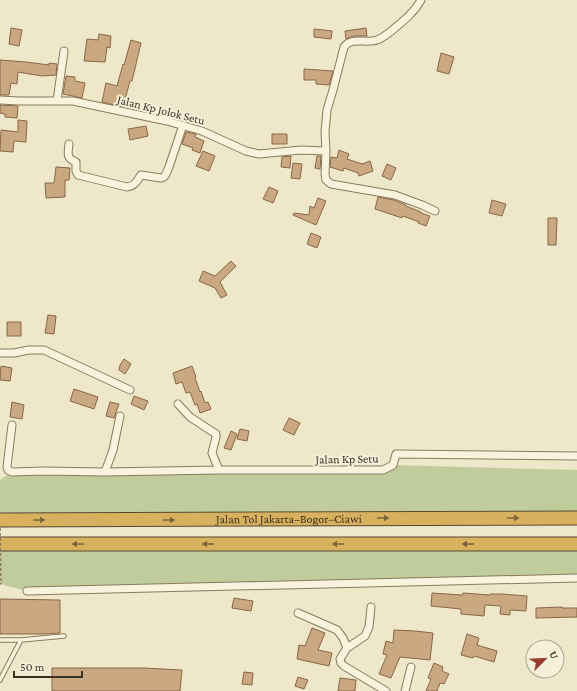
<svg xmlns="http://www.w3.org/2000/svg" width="577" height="691" font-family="'Crimson Pro',serif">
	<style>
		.green { fill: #c1cc9d }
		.building { fill: #caa881; stroke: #886745 }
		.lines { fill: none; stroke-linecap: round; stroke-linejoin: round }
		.service-casing { stroke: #8a7a5e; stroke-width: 5.5 }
		.minor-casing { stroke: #8a7a5e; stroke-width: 9 }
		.motorway-casing { stroke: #584832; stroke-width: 15 }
		.path { stroke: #8a7a5e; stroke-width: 1.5; stroke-dasharray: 3 2; stroke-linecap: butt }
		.service { stroke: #f8f3dd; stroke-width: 3.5 }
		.minor { stroke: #f8f3dd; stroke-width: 7 }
		.motorway { stroke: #d8b15f; stroke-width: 13 }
		.path-bridge { stroke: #8a7a5e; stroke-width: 1.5; stroke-dasharray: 3 2; stroke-linecap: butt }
		.oneway { fill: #7a643a }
		.labels { text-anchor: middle; stroke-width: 4; stroke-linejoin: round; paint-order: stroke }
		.street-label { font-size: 12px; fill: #3b3121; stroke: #f5f0d9 }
	</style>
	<rect width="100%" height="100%" fill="#eee7ca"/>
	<path class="green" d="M393,465L577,470V518L0,520V480L12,472L383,470Z
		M577,544V578L27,591L0,584V545Z"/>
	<path class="building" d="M11,28L22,30L19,46L9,44Z
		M366,28L367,36H354L346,39L345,31Z
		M314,29L332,31L331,39L314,37Z
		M99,34L111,36L110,48L107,47L105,62L84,61L87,39L98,40Z
		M131,40L141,43L132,81H130L123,107L102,102L106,83L117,86L123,64L124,65Z
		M441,53L454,57L449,74L437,71Z
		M0,60L26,62L49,65V63L57,64L56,75L42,76L18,72L17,84L11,83L9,95H0Z
		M304,69L333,71L329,85L316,84V80H304Z
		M66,76L75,77V81L85,83L82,98L63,94Z
		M0,105L18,106L17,118L5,117V114L0,113Z
		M18,120L27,121L26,142L14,141L13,152L0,151L1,130L18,132Z
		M146,126L148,136L130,140L128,129Z
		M186,132L196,134L195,137L204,141L200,153L192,150L193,148L182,144Z
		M272,134H287V144H272Z
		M339,150L349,154L347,159L362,164L370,161L373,171L359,176L358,173L344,168L343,171L330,167L331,157L337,158Z
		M203,151L215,156L209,171L196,166Z
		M291,156L290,168L281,167L282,157Z
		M317,156H321L320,169L315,168Z
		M293,163L302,164L300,179L291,178Z
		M387,164L396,168L391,180L382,176Z
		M56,167L70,168L69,180H65V197L46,198L45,183H54Z
		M269,187L278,191L273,203L263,199Z
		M378,197L394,200L406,205V206L421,212V213L430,216L426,226L418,223L419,222L403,216L402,218L375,209Z
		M318,198L326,201L316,225L293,215L294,213L309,215L310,206L314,208Z
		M492,200L506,204L502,216L489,213Z
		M548,218H557L556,245H548Z
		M311,233L321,237L317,248L307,244Z
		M231,261L236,266L220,282L227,295L221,298L215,288L199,281L203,271L215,276Z
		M48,315L56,316L54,334L45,333Z
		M7,322H21V336H7Z
		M124,359L131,364L125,374L119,370L120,365Z
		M1,366L12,368L10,381L0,380Z
		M192,366L196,377L195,378L200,392L201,391L205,403L208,402L211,409L200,413L197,404L195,405L190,392L186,393L182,382L176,384L173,373Z
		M74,389L98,397L94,409L70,401Z
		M134,396L148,401L144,410L131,404Z
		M12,402L24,405L22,419L10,417Z
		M110,402L119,404L114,418L106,416Z
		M289,418L300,423L294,435L283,430Z
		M240,429L249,431L247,441L237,439Z
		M231,431L237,434L231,450L224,448Z
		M432,593L462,595L463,593L490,595V594H502L527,596L526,611L510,610V615L500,614L501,606L485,605L484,616L461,614V609L431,606Z
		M234,598L253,601L251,611L232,608Z
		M0,599L60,600V633L46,634H0Z
		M562,607V608H577V617L536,618V608Z
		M312,628L325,633L318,650L332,653L329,666L297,659L299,645L305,646Z
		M394,630L415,631L433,633L430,660L400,657L391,678L379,674L387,655L383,654L386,641L393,643Z
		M467,634L479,638L477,645L497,651L494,662L474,656L473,658L461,655Z
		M434,663L443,667L442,671L449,674L444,684L440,683L437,691H426L431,679L428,678Z
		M52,668H144L182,670L180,691H52Z
		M244,672L253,673L252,685L242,684Z
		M298,677L308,680L304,689L295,686Z
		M340,678L356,680L355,691H338Z"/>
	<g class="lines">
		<defs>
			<path id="service" d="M0,640H21
				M0,680L21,640L64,636"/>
			<path id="minor" d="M421,0C414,13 402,22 390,32C386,35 381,39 377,40C366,44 352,36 344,47L333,90L327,110L325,132L326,151L325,174L326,180L331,184L395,195L422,205L435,211
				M0,100L19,101H73L167,121L202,131L246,151L259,154L301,150L326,151
				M57,101L64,51
				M69,144C68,154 66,158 76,162V171L78,175L127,187C135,186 137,181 141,175L161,178L164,177L166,174L169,167L183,125
				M0,353H14L29,350H44L130,390
				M178,404L190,417L216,434V437L212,453L219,470H383L393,465L396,454L577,456
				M12,425L7,467L8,470L12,472L43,471L105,472L113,450L120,416
				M105,472L219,470
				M27,591L577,578
				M371,607L369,627L365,636L347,648L340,659L341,663L344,666L386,691
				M298,613L337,630L343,638L347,648
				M405,691L411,667"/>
			<g id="motorway">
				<path id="s1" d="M0,520L577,518"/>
				<path d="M0,544H577"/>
			</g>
		</defs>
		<use href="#service" class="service-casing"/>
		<use href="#minor" class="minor-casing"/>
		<use href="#motorway" class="motorway-casing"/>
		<path class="path" d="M0,584H1"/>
		<use href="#service" class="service"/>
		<use href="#minor" class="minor"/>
		<use href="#motorway" class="motorway"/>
		<path class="path-bridge" d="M0,528L1,584"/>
	</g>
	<defs><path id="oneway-solid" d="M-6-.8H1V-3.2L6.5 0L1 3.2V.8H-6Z"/></defs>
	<g class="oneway">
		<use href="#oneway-solid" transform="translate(383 518)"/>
		<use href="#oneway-solid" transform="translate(513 518)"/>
		<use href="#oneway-solid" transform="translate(39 520)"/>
		<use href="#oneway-solid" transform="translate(169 520)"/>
		<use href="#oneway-solid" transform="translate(78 544) rotate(180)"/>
		<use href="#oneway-solid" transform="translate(208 544) rotate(180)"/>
		<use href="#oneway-solid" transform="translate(338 544) rotate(-180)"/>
		<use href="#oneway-solid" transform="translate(468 544) rotate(180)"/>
	</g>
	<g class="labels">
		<g class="street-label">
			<text transform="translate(161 110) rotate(14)" y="4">Jalan Kp Jolok Setu</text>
			<text transform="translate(347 459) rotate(-1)" y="4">Jalan Kp Setu</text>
			<text dy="4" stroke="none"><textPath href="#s1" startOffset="289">Jalan Tol Jakarta–Bogor–Ciawi</textPath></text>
		</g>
	</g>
	<g transform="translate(545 659) rotate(66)"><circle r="19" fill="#f5f0d9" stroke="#aba48f"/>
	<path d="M0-3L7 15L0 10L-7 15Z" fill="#973b30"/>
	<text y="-6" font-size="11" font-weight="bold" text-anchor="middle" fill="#3b3121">U</text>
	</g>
	<path d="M14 671v6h68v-6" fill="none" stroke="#3b3121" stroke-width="2"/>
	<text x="20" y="671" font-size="12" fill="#3b3121" stroke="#f5f0d9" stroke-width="3" paint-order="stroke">50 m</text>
</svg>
